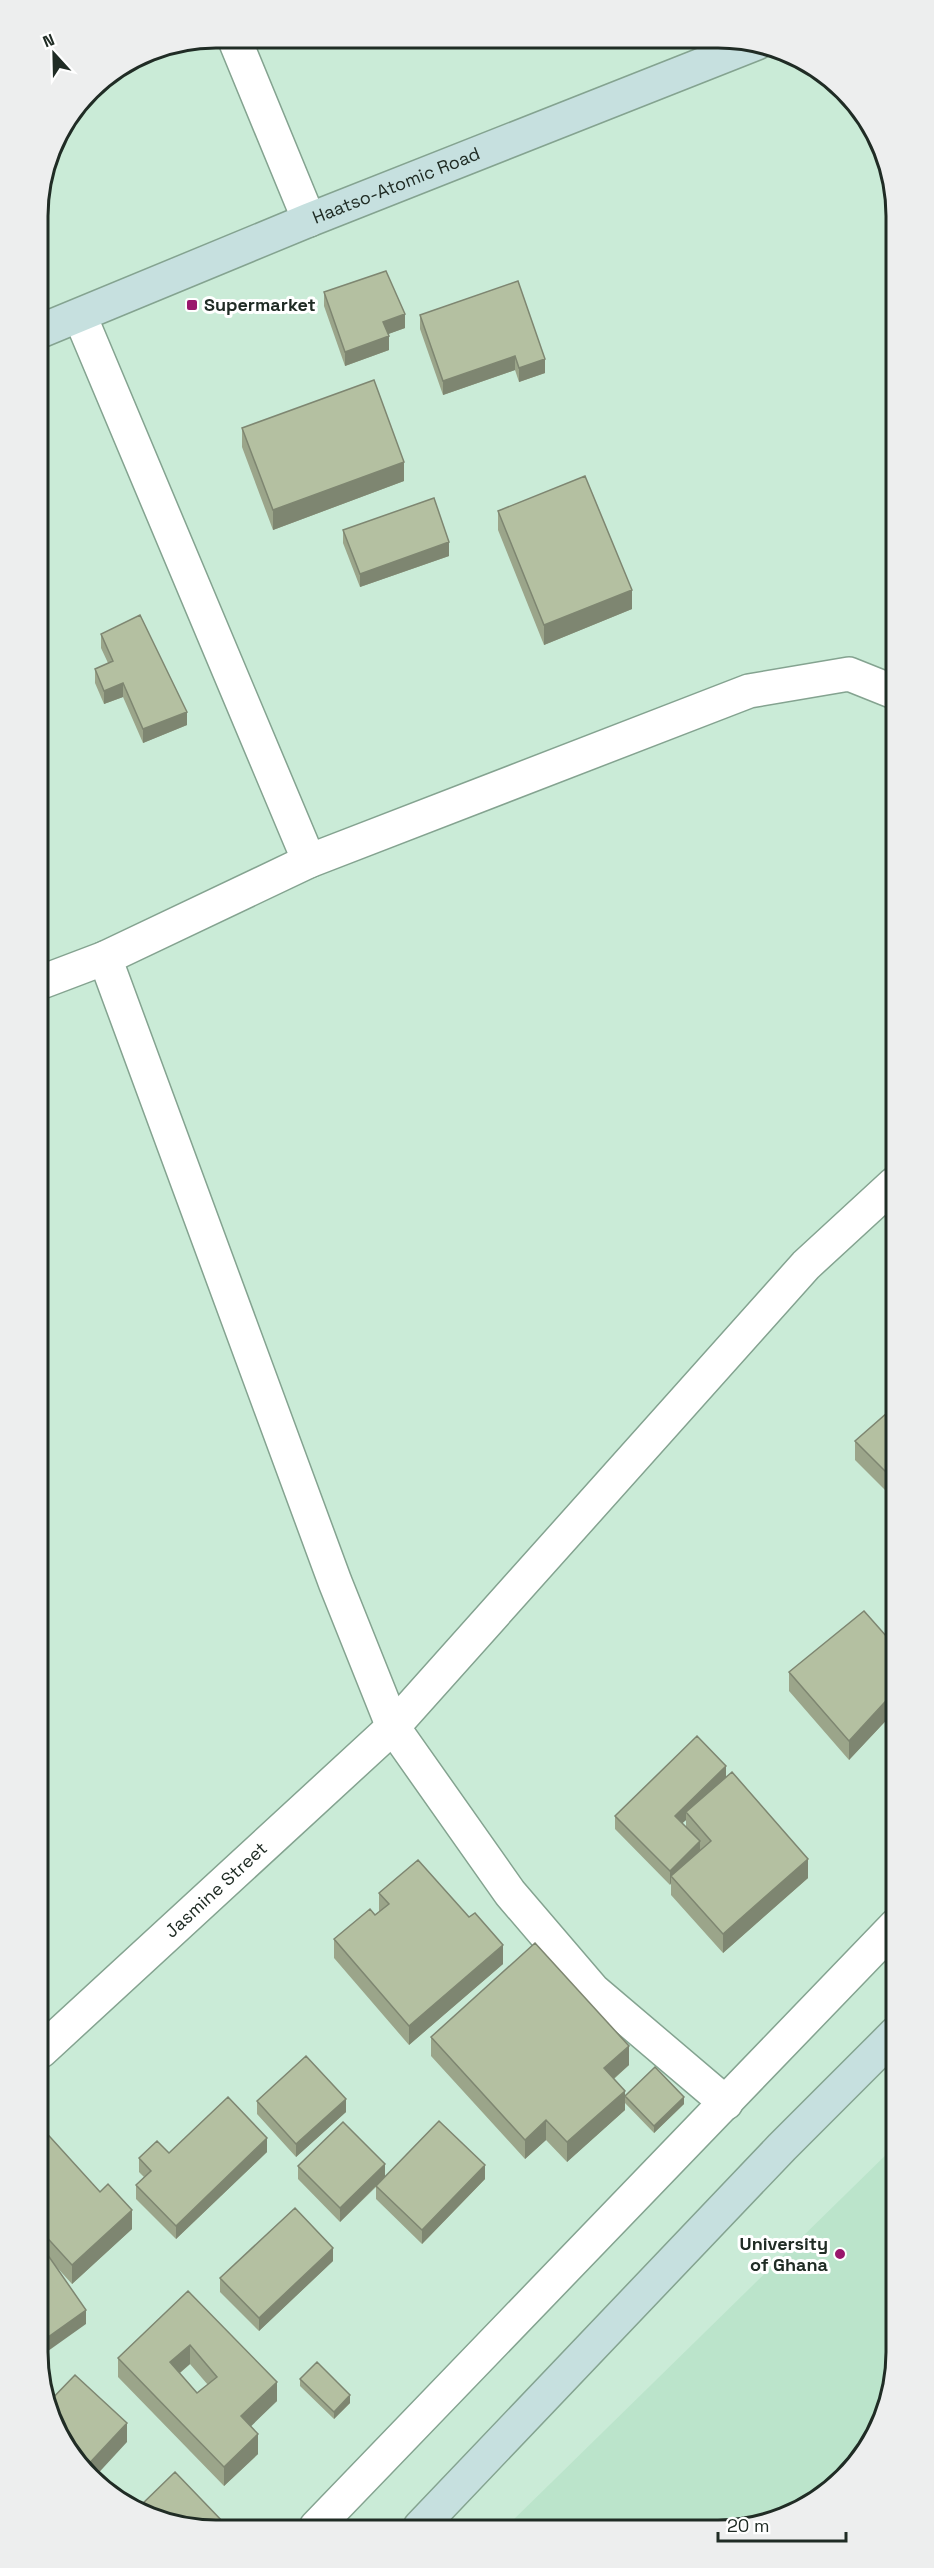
<svg xmlns="http://www.w3.org/2000/svg" width="934" height="2568" font-family="'Space Grotesk',sans-serif">
	<style>
		.built { fill: #bbe4cb }
		.lines { fill: none; stroke-linecap: round; stroke-linejoin: round }
		.street-casing { stroke: #84a390; stroke-width: 36 }
		.secondary-casing { stroke: #84a390; stroke-width: 36 }
		.street { stroke: #fff; stroke-width: 33 }
		.secondary { stroke: #c6e0df; stroke-width: 33 }
		.wall { fill: #9ba58a; fill-rule: evenodd }
		.shaded-wall { fill: #7e8671 }
		.building { fill: #b4c0a1; stroke: #7e8671; stroke-width: 1.5; fill-rule: evenodd }
		.poi-dot { fill: #9a176c; stroke: #fff; stroke-width: 2 }
		.labels { text-anchor: middle; stroke-width: 6; stroke-linejoin: round; paint-order: stroke }
		.street-label { font-size: 18px; fill: #202c25; stroke: #fff }
		.poi-label { font-size: 18px; font-weight: bold; fill: #202c25; stroke: #fff; text-anchor: start }
		.rim { fill: none; stroke: #202c25; stroke-width: 3 }
	</style>
	<rect width="100%" height="100%" fill="#caebd7"/>
	<path class="built" d="M896,2145V2364L883,2420L853,2470L808,2506L753,2527H506Z"/>
	<g class="lines">
		<defs>
			<g id="street">
				<path d="M234,38L309,220"/>
				<path d="M80,316L309,861"/>
				<path d="M105,958L335,1582L393,1727L510,1893L593,1990L726,2103"/>
				<path d="M39,983L105,958L309,861L749,691L849,674L894,692"/>
				<path id="s1" d="M41,2051L393,1727L806,1265L894,1184"/>
				<path d="M316,2527L896,1925"/>
			</g>
			<g id="secondary">
				<path id="s2" d="M38,332L309,220L757,43"/>
				<path d="M420,2527L782,2147L896,2033"/>
			</g>
		</defs>
		<use href="#street" class="street-casing"/>
		<use href="#secondary" class="secondary-casing"/>
		<use href="#street" class="street"/>
		<use href="#secondary" class="secondary"/>
	</g>
	<path class="wall" d="M518,281L545,373L519,382L515,370L443,395L420,329V315Z
		M324,292L405,328L388,334L389,350L345,366L324,306Z
		M242,428L404,481L273,530L242,447Z
		M498,511L632,609L544,645L498,530Z
		M343,530L449,556L360,587L343,543Z
		M101,634L187,725L143,743L123,697L104,704L95,683V669L108,663L101,648Z
		M895,1406V1500L855,1460V1441Z
		M895,1646V1711L849,1760L789,1691V1672Z
		M726,1777L808,1878L723,1953L671,1895V1883L670,1885L615,1829V1816ZM686,1820V1827L682,1823Z
		M379,1893L503,1964L409,2045L334,1958V1939L379,1912Z
		M431,2037L629,2065L614,2079L625,2110L567,2162L546,2140L525,2159L431,2056Z
		M625,2096L684,2104L654,2133L625,2103Z
		M257,2101L346,2112L296,2157L257,2114Z
		M41,2127L132,2229L72,2284L52,2262L86,2324L41,2250Z
		M267,2152L176,2239L136,2199V2185L144,2177L139,2172V2158L169,2153Z
		M298,2166L385,2176L485,2179L422,2244L376,2199V2187L340,2222L298,2179Z
		M333,2261L259,2331L220,2292V2278Z
		M188,2291L277,2401L250,2426L258,2454L224,2486L118,2377V2358ZM190,2364L208,2385L197,2393L180,2373Z
		M300,2379L350,2403L334,2419L300,2386Z"/>
	<path class="shaded-wall" d="M405,314V328L383,336V322Z
		M389,336V350L345,366V352Z
		M515,356V370L443,395V381Z
		M545,359V373L519,382V368Z
		M404,462V481L273,530V510Z
		M449,542V556L360,587V574Z
		M632,590V609L544,645V625Z
		M123,683V697L104,704V691Z
		M187,712V725L143,743V729Z
		M895,1691V1711L849,1760V1741Z
		M726,1766V1780L686,1812V1820L675,1830V1816Z
		M700,1841V1855L671,1876V1883L670,1885V1871Z
		M808,1859V1878L723,1953V1934Z
		M503,1945V1964L409,2045V2026Z
		M629,2046V2065L604,2087V2068Z
		M625,2091V2110L567,2162V2142Z
		M684,2097V2104L654,2133V2126Z
		M346,2099V2112L296,2157V2144Z
		M546,2120V2140L525,2159V2140Z
		M267,2138V2152L176,2239V2226Z
		M385,2164V2177L340,2222V2208Z
		M485,2165V2179L422,2244V2230Z
		M132,2210V2229L72,2284V2265Z
		M333,2248V2261L259,2331V2318Z
		M86,2310V2324L41,2356V2342Z
		M190,2345V2364L170,2381V2362Z
		M277,2382V2401L241,2436V2416Z
		M350,2395V2403L334,2419V2412Z
		M127,2423V2442L92,2480L83,2470Z
		M258,2434V2454L224,2486V2467Z"/>
	<path class="building" d="M386,271L405,314L383,322L389,336L345,352L324,292Z
		M518,281L545,359L519,368L515,356L443,381L420,315Z
		M374,380L404,462L273,510L242,428Z
		M585,476L632,590L544,625L498,511Z
		M434,498L449,542L360,574L343,530Z
		M140,615L187,712L143,729L123,683L104,691L95,669L113,661L101,634Z
		M895,1406V1481L855,1441Z
		M864,1611L895,1646V1691L849,1741L789,1672Z
		M697,1736L726,1766L675,1816L700,1841L670,1871L615,1816Z
		M732,1772L808,1859L723,1934L671,1876L711,1841L686,1812Z
		M418,1860L469,1917L475,1913L503,1945L409,2026L334,1939L370,1909L375,1915L389,1904L379,1893Z
		M535,1943L629,2046L604,2068L625,2091L567,2142L546,2120L525,2140L431,2037Z
		M306,2056L346,2099L296,2144L257,2101Z
		M655,2067L684,2097L654,2126L625,2096Z
		M228,2097L267,2138L176,2226L136,2185L151,2171L139,2158L157,2141L169,2153Z
		M439,2121L485,2165L422,2230L376,2186Z
		M343,2122L385,2164L340,2208L298,2166Z
		M41,2127L100,2192L108,2184L132,2210L72,2265L41,2231Z
		M295,2208L333,2248L259,2318L220,2278Z
		M45,2251L86,2310L41,2342V2254Z
		M188,2291L277,2382L241,2416L258,2434L224,2467L118,2358ZM190,2345L217,2377L197,2393L170,2362Z
		M317,2362L350,2395L334,2412L300,2379Z
		M75,2375L127,2423L83,2470L61,2441L47,2404Z
		M175,2472L224,2523L219,2527H181L135,2511Z"/>
	<g class="poi-dot">
		<rect x="186" y="299" width="12" height="12" rx="3"/>
		<circle cx="840" cy="2254" r="6"/>
	</g>
	<g class="labels">
		<g class="street-label">
			<text dy="6" stroke="none"><textPath href="#s2" startOffset="387">Haatso-Atomic Road</textPath></text>
			<text dy="6" stroke="none"><textPath href="#s1" startOffset="238">Jasmine Street</textPath></text>
		</g>
		<g class="poi-label">
			<text x="204" y="311">Supermarket</text>
			<text x="828" y="2250" text-anchor="end">University<tspan x="828" dy="21">of Ghana</tspan></text>
		</g>
	</g>
	<path d="M0 0H934V2568H0ZM216 48H718A168 168 0 0 1 886 216V2352A168 168 0 0 1 718 2520H216A168 168 0 0 1 48 2352V216A168 168 0 0 1 216 48Z" fill="#edeeee" fill-rule="evenodd"/>
	<path class="rim" d="M216 48H718A168 168 0 0 1 886 216V2352A168 168 0 0 1 718 2520H216A168 168 0 0 1 48 2352V216A168 168 0 0 1 216 48Z"/>
	<g transform="translate(54 54) rotate(338)" stroke="#ffffff" stroke-width="4.5" paint-order="stroke">
	<path d="M0-4.5L10 22L0 15L-10 22Z" fill="#202c25"/>
	<text y="-9" font-size="16" font-weight="bold" text-anchor="middle" fill="#202c25">N</text>
	</g>
	<path d="M718 2532v9h128v-9" fill="none" stroke="#202c25" stroke-width="3"/>
	<text x="727" y="2532" font-size="18" fill="#202c25" stroke="#ffffff" stroke-width="4.5" paint-order="stroke">20 m</text>
</svg>
